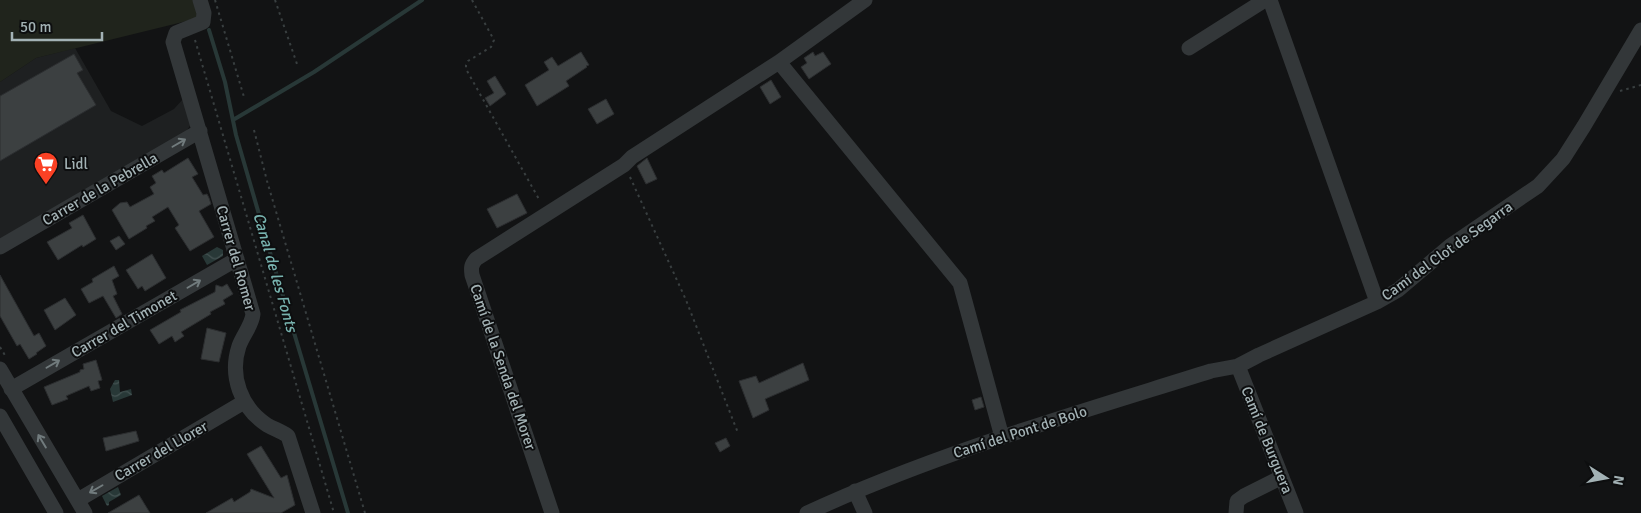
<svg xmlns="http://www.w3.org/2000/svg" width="1641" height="513" font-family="Signika,sans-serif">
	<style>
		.built { fill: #1e2021 }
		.park { fill: #20241c }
		.water { fill: url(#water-waves) }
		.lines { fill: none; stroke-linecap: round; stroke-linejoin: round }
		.stream { stroke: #283837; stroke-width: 4 }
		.building { fill: #3c4041; stroke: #2c2e30 }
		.path { stroke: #393f40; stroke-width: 2; stroke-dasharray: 2.5 4; stroke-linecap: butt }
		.minor { stroke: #333739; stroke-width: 15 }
		.oneway { stroke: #717b7d }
		.labels { text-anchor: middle; stroke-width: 4; stroke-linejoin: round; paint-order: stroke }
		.poi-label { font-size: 15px; fill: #a3b2b5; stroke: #0d0e0f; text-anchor: start }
		.street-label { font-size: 15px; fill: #a3b2b5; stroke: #0d0e0f }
		.water-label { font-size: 16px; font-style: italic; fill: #78b3af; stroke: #0d0e0f }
	</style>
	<defs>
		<pattern id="water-waves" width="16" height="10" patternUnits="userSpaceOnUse" patternTransform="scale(1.25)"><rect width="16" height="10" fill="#283837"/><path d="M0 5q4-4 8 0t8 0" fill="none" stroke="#445252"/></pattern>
	</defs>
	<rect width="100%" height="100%" fill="#121314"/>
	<path class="built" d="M75,48L111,111L142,126L174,109L184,98L191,124L186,132L0,239V82L36,58Z"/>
	<path class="park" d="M0,0H194L199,18L36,58L0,82Z"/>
	<path class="water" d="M217,247L223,250V256L207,265L202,256Z
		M115,380H119L120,392L131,389L132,395L113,402L110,389Z
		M118,487L121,495L109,502V505L107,506L102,496Z"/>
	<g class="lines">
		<path class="stream" d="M209,30L225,82L236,135L274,266L348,513
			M233,120L314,72L422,0"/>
	</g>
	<path class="building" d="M581,52L589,65L586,66L587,67L566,81L569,86L537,106L525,85L549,70L544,62L552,57L558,66Z
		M813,52L815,56L823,52L831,64L809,79L801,67L807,63L804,58Z
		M74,54L83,70L77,73L96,105L0,161V96Z
		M495,76L506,94L490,106L485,98L494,93L487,81Z
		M771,80L781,97L770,104L760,87Z
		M606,99L614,114L597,124L588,109Z
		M188,158L198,174L192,177L203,195L207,194L209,198L211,204L199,211L214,237L190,251L175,228L179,225L168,207L152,217L155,221L146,226L147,228L129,239L112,210L120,203L127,202L130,207L154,194L150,187L156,183L152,176L162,170L164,173Z
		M647,158L657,179L646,184L637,166Z
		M517,194L527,213L497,228L487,209Z
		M83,215L96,239L83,247L82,245L58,260L47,242L72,228L69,223Z
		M119,236L125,244L116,250L110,241Z
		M152,254L166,278L145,291L142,286L138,289L126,270Z
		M114,266L119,276L112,280L117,294L113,296L122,314L116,318L103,296L89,303L81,289L93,282L92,279Z
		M0,275L34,336L39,333L46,346L36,353L37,354L29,359L20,344L17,346L0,316Z
		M227,284L233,294L223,300L225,304L210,312L211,314L181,332L184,336L175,342L172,336L159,344L150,330L181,312L180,310L215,292L216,285L222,287Z
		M65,298L76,315L55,330L44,310Z
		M207,328L226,333L219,362L201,359Z
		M96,360L102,380L98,381L100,388L91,391L89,386L66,396L68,399L52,405L44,387L80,372V370L84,369L83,364Z
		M803,363L809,380L765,399L769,410L753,418L739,381L756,376L759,383Z
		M981,397L984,407L975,410L972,400Z
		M136,431L139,441L106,451L103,438Z
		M726,438L730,446L720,452L715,443Z
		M261,446L281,478L287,475L295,505L281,513H206L232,498L234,502L250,492L251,489L274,498L247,454Z
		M139,495L150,513H108Z"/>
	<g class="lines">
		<path class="path" d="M215,0L244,97
			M275,0L297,64
			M472,0L494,40L491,47L468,61L466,65V69L540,201
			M195,40L334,513
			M1620,91L1641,85
			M254,130L267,181L365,513
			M630,177L686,300L738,433
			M0,347L6,357"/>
		<path class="minor" d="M200,0L204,13L203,22L176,33L173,42L253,314C252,325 243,335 239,346C229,376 241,408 267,425C274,429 281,431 288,436L313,513
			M1270,0L1377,302
			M1189,48L1265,0
			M779,62L960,283L1002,437
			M0,247L200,131
			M1238,366L1296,513
			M0,369L85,513
			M11,389L237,259
			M0,416L56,513
			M855,491L865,513
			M78,500L244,402
			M552,513L472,275C471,268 471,265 476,259L624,165L632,157L779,62L865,0
			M807,513C937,453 1074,414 1211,371L1238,366L1259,355L1377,302L1398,290L1450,246L1538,186L1563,159L1584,126L1641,30
			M1236,513L1237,501L1244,496L1282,477"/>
	</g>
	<defs><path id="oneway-shaft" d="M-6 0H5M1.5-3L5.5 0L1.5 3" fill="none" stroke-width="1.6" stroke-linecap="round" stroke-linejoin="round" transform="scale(1.25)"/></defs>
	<g class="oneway">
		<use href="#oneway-shaft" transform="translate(179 143) rotate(-30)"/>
		<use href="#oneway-shaft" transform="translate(194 284) rotate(-30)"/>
		<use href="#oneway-shaft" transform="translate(53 364) rotate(-30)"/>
		<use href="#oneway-shaft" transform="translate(42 441) rotate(-121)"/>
		<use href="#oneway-shaft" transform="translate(96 489) rotate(150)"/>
	</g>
	<defs>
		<symbol id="supermarket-pin" viewBox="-11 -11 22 30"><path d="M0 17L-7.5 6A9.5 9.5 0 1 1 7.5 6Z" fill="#fb4124" stroke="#0d0e0f"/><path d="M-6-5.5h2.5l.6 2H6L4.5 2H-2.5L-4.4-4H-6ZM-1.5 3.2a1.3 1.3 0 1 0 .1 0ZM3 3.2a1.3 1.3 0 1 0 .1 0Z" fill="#fff"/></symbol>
	</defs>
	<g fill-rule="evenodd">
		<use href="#supermarket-pin" x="32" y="150" width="28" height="38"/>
	</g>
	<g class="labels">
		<g class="poi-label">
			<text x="64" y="169">Lidl</text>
		</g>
		<g class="street-label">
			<text transform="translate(100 189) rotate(-30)" y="5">Carrer de la Pebrella</text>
			<text transform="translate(1447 251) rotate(-36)" y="5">Camí del Clot de Segarra</text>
			<text transform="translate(236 258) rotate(74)" y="5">Carrer del Romer</text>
			<text transform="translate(124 324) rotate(-30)" y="5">Carrer del Timonet</text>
			<text transform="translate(503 367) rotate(71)" y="5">Camí de la Senda del Morer</text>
			<text transform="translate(1020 432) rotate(-18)" y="5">Camí del Pont de Bolo</text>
			<text transform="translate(1267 440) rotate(68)" y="5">Camí de Burguera</text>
			<text transform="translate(161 451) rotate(-30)" y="5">Carrer del Llorer</text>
		</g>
		<g class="water-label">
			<text transform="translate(276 272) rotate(74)" y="6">Canal de les Fonts</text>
		</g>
	</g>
	<g transform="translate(1606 478) rotate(101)" stroke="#0d0e0f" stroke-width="4" paint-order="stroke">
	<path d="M0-4L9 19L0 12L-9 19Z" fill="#a3b2b5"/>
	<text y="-8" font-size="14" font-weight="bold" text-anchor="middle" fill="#a3b2b5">N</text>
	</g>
	<path d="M12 32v8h90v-8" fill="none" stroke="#a3b2b5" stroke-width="2.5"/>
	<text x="20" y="32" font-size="15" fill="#a3b2b5" stroke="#0d0e0f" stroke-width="4" paint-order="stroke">50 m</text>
</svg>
